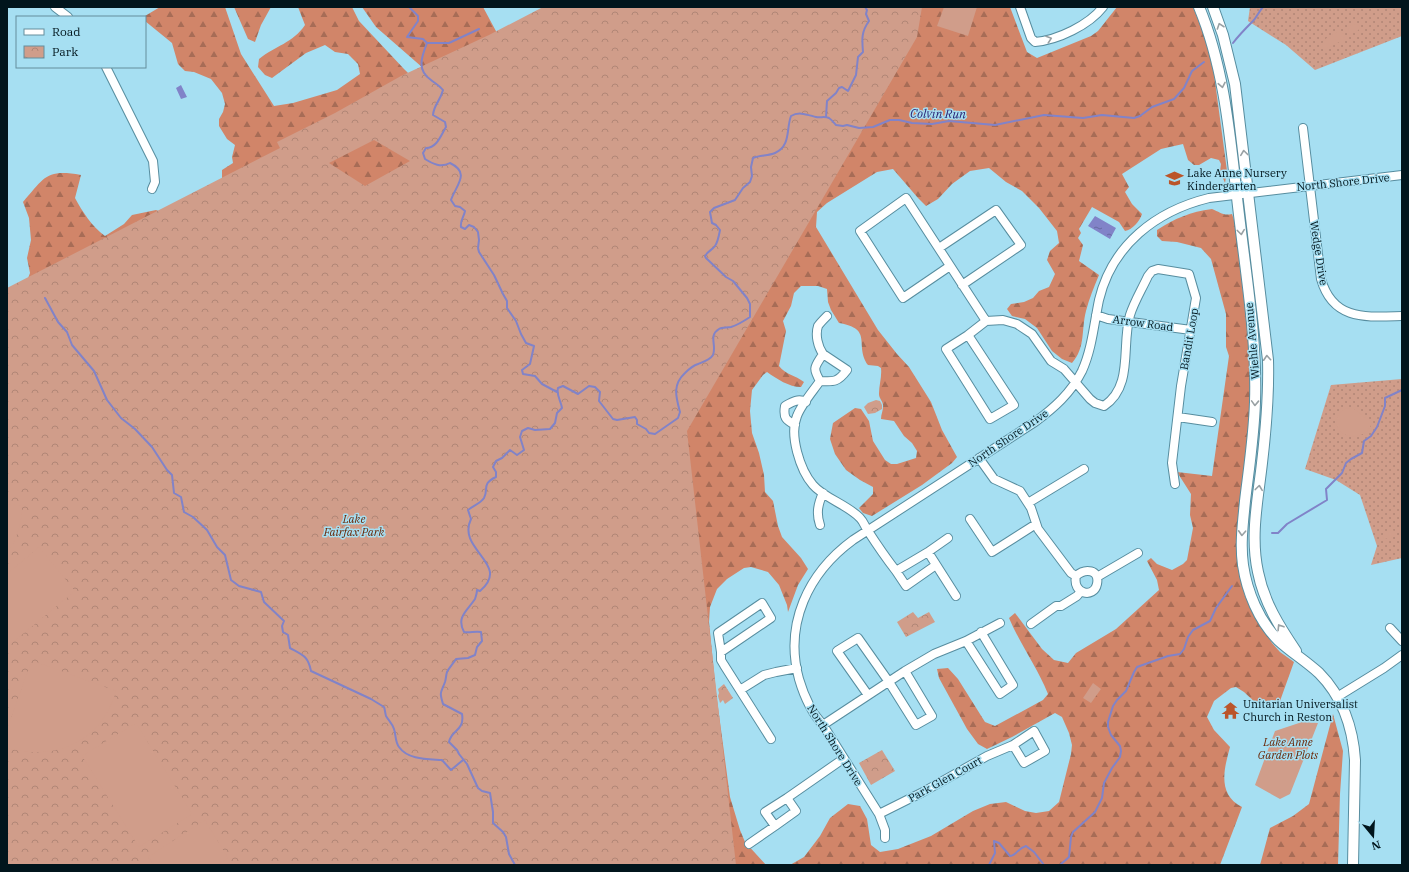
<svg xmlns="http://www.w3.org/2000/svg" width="1409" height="872" font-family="'IBM Plex Serif',serif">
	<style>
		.grass { fill: url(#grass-dots) }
		.forest { fill: url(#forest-firs) }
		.park { fill: url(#park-crowns); fill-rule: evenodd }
		.garden { fill: #d09d8a }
		.water { fill: url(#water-ripples) }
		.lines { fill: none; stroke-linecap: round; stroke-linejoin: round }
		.stream { stroke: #8183c8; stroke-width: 2 }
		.minor-casing { stroke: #578d9f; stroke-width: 10 }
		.major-casing { stroke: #578d9f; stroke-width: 12 }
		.minor { stroke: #fff; stroke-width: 8 }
		.major { stroke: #fff; stroke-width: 10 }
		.oneway { stroke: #99a1a4 }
		.labels { text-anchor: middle; stroke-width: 3; stroke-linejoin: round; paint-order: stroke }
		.poi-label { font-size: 11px; fill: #01151c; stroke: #a6dff2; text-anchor: start }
		.street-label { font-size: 11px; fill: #01151c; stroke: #a6dff2 }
		.park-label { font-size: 11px; font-style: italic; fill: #692505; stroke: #a6dff2 }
		.water-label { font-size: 12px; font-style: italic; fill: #2b2272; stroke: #a6dff2 }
	</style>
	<defs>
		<pattern id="grass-dots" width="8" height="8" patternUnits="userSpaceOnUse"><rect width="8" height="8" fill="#d09d8a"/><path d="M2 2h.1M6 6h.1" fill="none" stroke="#b18676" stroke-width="1.8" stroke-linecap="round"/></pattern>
		<pattern id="forest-firs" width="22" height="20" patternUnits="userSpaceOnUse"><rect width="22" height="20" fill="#d18569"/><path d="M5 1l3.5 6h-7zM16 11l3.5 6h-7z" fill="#a76c56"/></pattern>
		<pattern id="park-crowns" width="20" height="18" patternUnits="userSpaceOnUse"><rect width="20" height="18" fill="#d09d8a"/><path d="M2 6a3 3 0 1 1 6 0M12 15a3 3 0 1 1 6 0" fill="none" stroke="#b18676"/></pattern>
		<pattern id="water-ripples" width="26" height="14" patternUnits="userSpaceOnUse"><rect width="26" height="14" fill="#8183c8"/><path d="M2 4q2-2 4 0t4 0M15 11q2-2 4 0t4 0" fill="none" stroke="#676aa2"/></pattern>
	</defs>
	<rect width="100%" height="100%" fill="#a6dff2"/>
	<path class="grass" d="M1250,7H1402V36L1315,70L1286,45L1248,21Z
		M1402,379V558L1371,565L1377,546L1360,495L1336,480L1305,469L1331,385Z"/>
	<path class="forest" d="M160,7H225L241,54L274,106L293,103L337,90L360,74L358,64L348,54L335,52L325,45L306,53L272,78L265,75L258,67L259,59C275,46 293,43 305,25L298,7H352L359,21L404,69L457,121L454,95L376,27L362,7H483L497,33L546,7H1010L1027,52L1037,58L1091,36L1098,31L1117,7H1193L1205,37L1214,74L1227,171L1225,183L1220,171L1221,164L1219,160L1211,158L1199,165H1194L1188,160L1183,144L1161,149L1122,174L1129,187L1125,192L1132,204L1142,214C1140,221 1132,230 1125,231L1119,222L1092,207L1079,229L1081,233L1078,238L1083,245L1079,261L1099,275C1094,287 1089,299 1086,311C1081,330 1086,347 1072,363L1062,359L1052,351L1037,328L1025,319L1012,316L1007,309L1011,304L1024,302L1033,298L1039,291L1049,287L1055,274L1047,260L1050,251L1059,243L1057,231L1039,208L1022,191L1006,182L989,168L970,171L952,184L938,199L926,206L918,198L893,169L877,172L827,203L817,212L816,227L878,330L897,354L909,367L931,402L942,430L957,457L952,463L922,485L872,516L863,513L859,508L873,494V487L860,480L846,470L835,454L830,439L833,423L855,408L861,409L869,421L873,441L885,460L891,464H897L916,458L917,451L912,443L904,436L894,421L881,419C881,414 883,411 883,407C884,402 879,399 879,394C879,385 882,377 881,368L878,366L868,365C854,345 874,329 839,323L831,310L828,302L827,289L818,286H801L794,293L791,306L783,321L786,331L779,366C786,375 795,375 804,382L801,387C789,387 777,379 767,372L763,375L752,390L750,411L752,433L759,453L764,475L765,492L773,501L778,526L782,537L801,558L808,569L798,585L788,612L787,605L779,585L768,572L751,567L744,568L727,579L717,589L710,607L709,622L716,692L730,797L740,830L745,842L766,865H248L7,294L25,286L30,273L27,258L31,240L29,218L23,202C45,177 46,169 81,175L75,198C82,211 92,227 105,236L124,224L132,215L156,210L166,214L222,184V170L233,163L232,157L235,145L227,139L219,126V119L223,112L225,104L222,93L211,79L194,72L185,71L178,64L172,43L145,21V16Z
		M234,7H271L261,25L255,42L248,39Z
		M1212,209C1220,212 1223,216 1232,214L1235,223L1248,335L1252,388L1239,567L1245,596L1252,610L1272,643L1280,652L1294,662L1280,701L1271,700L1259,706L1244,692L1236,687L1231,688L1214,701L1207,717L1214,730L1230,747C1224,769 1217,794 1242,807L1220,865H790L804,857L820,836L830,818L848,804L860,806L867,819L871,845L880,852L898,849L931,836L973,811L990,804L1006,802L1025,811L1036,813L1049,811L1059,802L1071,754L1072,745L1069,733L1062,717L1055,713L1012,737L987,749L978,744L967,729L939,678L937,669L948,668L958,679L985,722L995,726L1043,700L1048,694C1037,667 1020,644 1009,618L1015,613L1042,649L1054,660L1068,663L1076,653L1116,629L1159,590L1157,580L1147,561L1151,558L1157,564L1172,570L1183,564L1187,560L1193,528L1190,515L1191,494L1177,472L1212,476L1229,356L1226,347V314L1211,259L1201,248L1177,242L1162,241L1157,236V230C1176,218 1190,212 1212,209Z
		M1333,714L1343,751L1340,794L1338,865H1260L1270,828L1293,816L1309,804Z"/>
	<path class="park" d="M543,7H922L917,37L687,431L736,865H7V288L280,148L277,142L335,113L401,76L489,35ZM374,140L410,161L365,186L329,163Z
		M876,400L880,401L882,405V409L875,413L868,414L864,407L868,403Z
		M913,612L918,618L929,612L935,622L906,637L897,622Z
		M724,684L733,698L725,704L723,700L720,703L718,696L719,693L718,689Z
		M882,750L895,771L871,785L859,763Z"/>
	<path class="garden" d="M944,7H977L968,36L937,26Z
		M1357,24L1360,27C1359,31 1354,34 1350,33L1348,29L1349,26Z
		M1341,32L1345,35L1343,40L1328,48L1323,47L1322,44C1325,37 1334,33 1341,32Z
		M1348,408C1356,408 1357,411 1363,416C1365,418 1369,419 1372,421C1370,438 1347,441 1338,429C1334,419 1338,411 1348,408Z
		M7,504L22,506C22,524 17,538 7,554Z
		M1391,530L1395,531V536L1385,539L1382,537L1384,532Z
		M39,547L75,591L7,647V574Z
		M36,662L116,691C102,741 56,762 7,748V729L30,665Z
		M1093,683L1101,689L1091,703L1083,698Z
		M1302,722L1318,723L1290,794L1280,799L1255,785L1275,731Z
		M136,723L192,814L139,847L82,756Z
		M205,820L228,858L217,865H154L148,857Z"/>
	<path class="water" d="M181,85L187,97L181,99L176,88Z
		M1095,216L1116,228L1110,239L1088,226Z"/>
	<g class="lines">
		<path class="stream" d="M409,7L418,16V21L407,37L423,39L427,43
			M479,29L449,43H427C422,56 416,70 431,80C436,84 439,85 443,90C440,102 434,104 433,115L445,122L446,127C441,135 437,148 426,148L423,153L425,159C433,164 441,168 450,163C471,173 456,185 451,200L455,206L460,207L465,211C464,217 460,220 461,227L465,229L469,225L474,227L478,232L479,240L478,248L479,252L494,275L503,294L507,301V308L516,321L521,334L526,343L534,346L530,364L522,370L523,374L535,376L542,384L557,392
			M1233,43C1239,35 1246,28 1253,21C1257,17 1259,11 1263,7
			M826,117L827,101L836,93L839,88L842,87L848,91L856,75L858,57L863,52C862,40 861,32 869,21L866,14L867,10L865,7
			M45,298L58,322L67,332L72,345L94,371L107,400L121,418L135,429L152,447L167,470L172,475L174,493L181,497L184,512L193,517L207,530L217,547L225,555L231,580L239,586L261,592L264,602L284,621L282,626L283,632L288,635L290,648C303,655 308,656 311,671L371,699L384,707C385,709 385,713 386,716C389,721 392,723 394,729C396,735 395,742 399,747C408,760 428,759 442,760L451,770L463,760
			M1272,533H1278L1287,524L1327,500L1326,489L1342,473L1346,463L1351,459L1362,453L1364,441L1371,436L1377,427L1385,406V398L1402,390
			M515,865L509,854L506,837L503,832L493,823V812L490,793L482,791L478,788L467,764L459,754L457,750L449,742C451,730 465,731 462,714L443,704C439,691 441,693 445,682C446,679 446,675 447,672C449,668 453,664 456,659L468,658L475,655L477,647L482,641L481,632C475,631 470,633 464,632C456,617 467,611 475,599C476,596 477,593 477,590L480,591C512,564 456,550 471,519L468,510C473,506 481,503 484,498C489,489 481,484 496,477V472L493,467L496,461L502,458L510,450L517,455L524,450L520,437L522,431L528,428L535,430L550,429L555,423L557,413L562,408C561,401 556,395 558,388L563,386L578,394L589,386L595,387L600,392L599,401L613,419L617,420L635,417L637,420V424L646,429L649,433L655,434L678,418L680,412C676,397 672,385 685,373C689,369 692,366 698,364C703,362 710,360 713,355C717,345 708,336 719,329C722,327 727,328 731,327C738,325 744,321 750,317V304L747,298L733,281L726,277L706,258L705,256C708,251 712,250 715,246C718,242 719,235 720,230L716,225L712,223L710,212L714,208L735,200L743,188L750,182L752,176L751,167L753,158C760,155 768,156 775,153C791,146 786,129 791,116C799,111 808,115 816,117C820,118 825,116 829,118C832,120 834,123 836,125L843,126L847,125L859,128L873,127L890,120H899L912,123L932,124L949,121L995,125L1044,115L1083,118L1102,115L1134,118L1140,116L1152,107L1174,99L1184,88L1192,71L1204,62
			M984,865H989L995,853L994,841L999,843L1010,856C1017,855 1018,848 1026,846L1034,852L1044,865
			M1060,865L1069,857L1071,837L1073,832L1095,812L1102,798L1104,783L1112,768L1120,757L1121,751L1120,746L1111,735L1108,727V722L1113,706L1117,700L1126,691L1134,672L1137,667L1168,656L1180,654L1184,649L1188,637L1193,630L1210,621L1216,608L1232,586"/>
		<defs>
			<path id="minor" d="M55,7L68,17
				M1020,7L1031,38L1035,42C1058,40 1089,25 1103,7
				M106,67L153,161L155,182L152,189
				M1303,128L1321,279C1333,321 1366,317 1402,316
				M939,248L996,210L1021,245L962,285
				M950,266L903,298L860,231L906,198L986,321
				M1096,315L1108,319L1191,330
				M827,316C824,319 820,323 818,326C815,335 818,347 823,354C815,367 812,367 820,381C813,391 801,405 797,416C789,435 800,470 813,485C824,498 848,505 860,518C864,522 865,527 868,531C877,545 886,558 896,571L928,552L956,596
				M968,335L946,349L990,419L1014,405L968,335L986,321L1003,320L1017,324L1032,334L1051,361L1064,369L1090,399L1095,403L1104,406C1134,386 1121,345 1130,315C1134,302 1142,289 1148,276L1152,271L1158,269L1189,274L1196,298L1181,386L1172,463L1175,484
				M820,381C834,382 838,382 847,370L823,354
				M1178,417L1212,422
				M795,425C786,420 783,418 785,406C792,402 798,398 806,402
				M979,458L994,479L1020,491L1031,508L1038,529L1071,573L1076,576C1072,594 1094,599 1097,584C1100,569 1085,568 1076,576
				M1028,503L1084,469
				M970,519L992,552L1036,524
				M820,525C816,513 818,504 823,493
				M928,552L948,538
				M896,571L906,586L936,565
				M1097,577L1138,553
				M1031,624L1056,606H1061L1077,596L1081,591
				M1390,628L1402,641
				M966,641L1000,694L1013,685L981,632
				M721,652L718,633L762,603L771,618L721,652V660L724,665L771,739
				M740,690L764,675L776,672L797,668
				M868,695L837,651L858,638L889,682L916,725L932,716L905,671
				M1337,697L1384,668L1402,655
				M823,725L905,671L934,654L966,641L1000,623
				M1034,731L1045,751L1024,763L1013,745Z
				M787,798L796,811L775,826L765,812L787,798L843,759
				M879,814L923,792L987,756L1013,745
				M885,838V830L879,814L823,725C811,712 804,696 799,679C784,624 808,573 853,540L1035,422C1054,408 1071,393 1082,371C1092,349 1094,324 1099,300C1112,245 1156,211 1209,198L1402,175
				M749,844L775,826"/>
			<path id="major" d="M1199,7C1227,74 1231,151 1240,223C1247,282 1257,342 1255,402C1254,435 1249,468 1245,501C1243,522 1240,544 1243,565C1247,592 1259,621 1278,640C1291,652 1306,661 1319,673C1342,696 1353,728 1355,760L1353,865
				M1213,7L1223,35L1235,84L1268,360C1269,395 1266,429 1262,463C1258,499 1250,536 1258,572C1264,602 1279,626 1296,651"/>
		</defs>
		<use href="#minor" class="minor-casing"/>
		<use href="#major" class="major-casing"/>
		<use href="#minor" class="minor"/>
		<use href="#major" class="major"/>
	</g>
	<defs><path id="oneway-chevron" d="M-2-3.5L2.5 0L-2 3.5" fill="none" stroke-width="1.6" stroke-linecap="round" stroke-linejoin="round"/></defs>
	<g class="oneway">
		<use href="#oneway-chevron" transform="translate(1220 26) rotate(-109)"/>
		<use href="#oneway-chevron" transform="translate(1049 39) rotate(-19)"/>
		<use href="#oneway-chevron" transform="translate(1222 85) rotate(79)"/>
		<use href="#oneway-chevron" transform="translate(1244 153) rotate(-97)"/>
		<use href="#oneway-chevron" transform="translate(1241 232) rotate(83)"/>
		<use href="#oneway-chevron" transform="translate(1267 358) rotate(-94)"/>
		<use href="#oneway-chevron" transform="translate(1255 403) rotate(92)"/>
		<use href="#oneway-chevron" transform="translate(1259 488) rotate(-83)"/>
		<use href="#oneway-chevron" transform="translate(1242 533) rotate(93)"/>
		<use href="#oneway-chevron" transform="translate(1280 627) rotate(-122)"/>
	</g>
	<defs>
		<symbol id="school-bare" viewBox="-9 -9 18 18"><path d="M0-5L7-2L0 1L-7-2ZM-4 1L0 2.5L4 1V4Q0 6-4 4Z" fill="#bb552a" stroke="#a6dff2" stroke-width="2.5" paint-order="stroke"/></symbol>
		<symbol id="temple-bare" viewBox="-9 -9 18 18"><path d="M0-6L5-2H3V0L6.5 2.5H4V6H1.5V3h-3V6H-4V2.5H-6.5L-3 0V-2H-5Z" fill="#bb552a" stroke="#a6dff2" stroke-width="2.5" paint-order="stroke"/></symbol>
	</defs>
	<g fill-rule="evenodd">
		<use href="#school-bare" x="1162" y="166" width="25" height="25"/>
		<use href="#temple-bare" x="1218" y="698" width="25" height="25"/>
	</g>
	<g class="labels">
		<g class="poi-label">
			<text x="1187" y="177">Lake Anne Nursery<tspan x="1187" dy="13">Kindergarten</tspan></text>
			<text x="1243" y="708">Unitarian Universalist<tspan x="1243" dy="13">Church in Reston</tspan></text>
		</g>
		<g class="street-label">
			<text transform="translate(1343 182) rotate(-6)" y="4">North Shore Drive</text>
			<text transform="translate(1319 253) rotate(81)" y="4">Wedge Drive</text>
			<text transform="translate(1143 323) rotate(8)" y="4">Arrow Road</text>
			<text transform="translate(1189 339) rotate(-80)" y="4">Bandit Loop</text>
			<text transform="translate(1252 341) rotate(-95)" y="4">Wiehle Avenue</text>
			<text transform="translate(1008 438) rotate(-34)" y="4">North Shore Drive</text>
			<text transform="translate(835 745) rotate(58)" y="4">North Shore Drive</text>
			<text transform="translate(945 779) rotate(-29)" y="4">Park Glen Court</text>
		</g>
		<g class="park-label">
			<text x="354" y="523">Lake<tspan x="354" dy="13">Fairfax Park</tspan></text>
			<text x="1288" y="746">Lake Anne<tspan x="1288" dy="13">Garden Plots</tspan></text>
		</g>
		<g class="water-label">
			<text transform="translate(938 114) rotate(1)" y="4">Colvin Run</text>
		</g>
	</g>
	<rect width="1409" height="872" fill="none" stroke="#01151c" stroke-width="16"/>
	<rect x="16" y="16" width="130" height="52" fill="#a6dff2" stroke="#648e9c"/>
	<rect x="24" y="29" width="20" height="6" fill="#ffffff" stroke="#648e9c"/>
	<text x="52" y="36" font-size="12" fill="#01151c">Road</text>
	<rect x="24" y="46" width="20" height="12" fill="url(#park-crowns)" stroke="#648e9c"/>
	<text x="52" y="56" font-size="12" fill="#01151c">Park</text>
	<g transform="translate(1373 836) rotate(162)" stroke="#a6dff2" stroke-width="3" paint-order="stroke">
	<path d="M0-3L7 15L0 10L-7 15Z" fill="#01151c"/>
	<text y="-6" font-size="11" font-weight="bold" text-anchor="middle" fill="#01151c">N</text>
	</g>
</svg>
